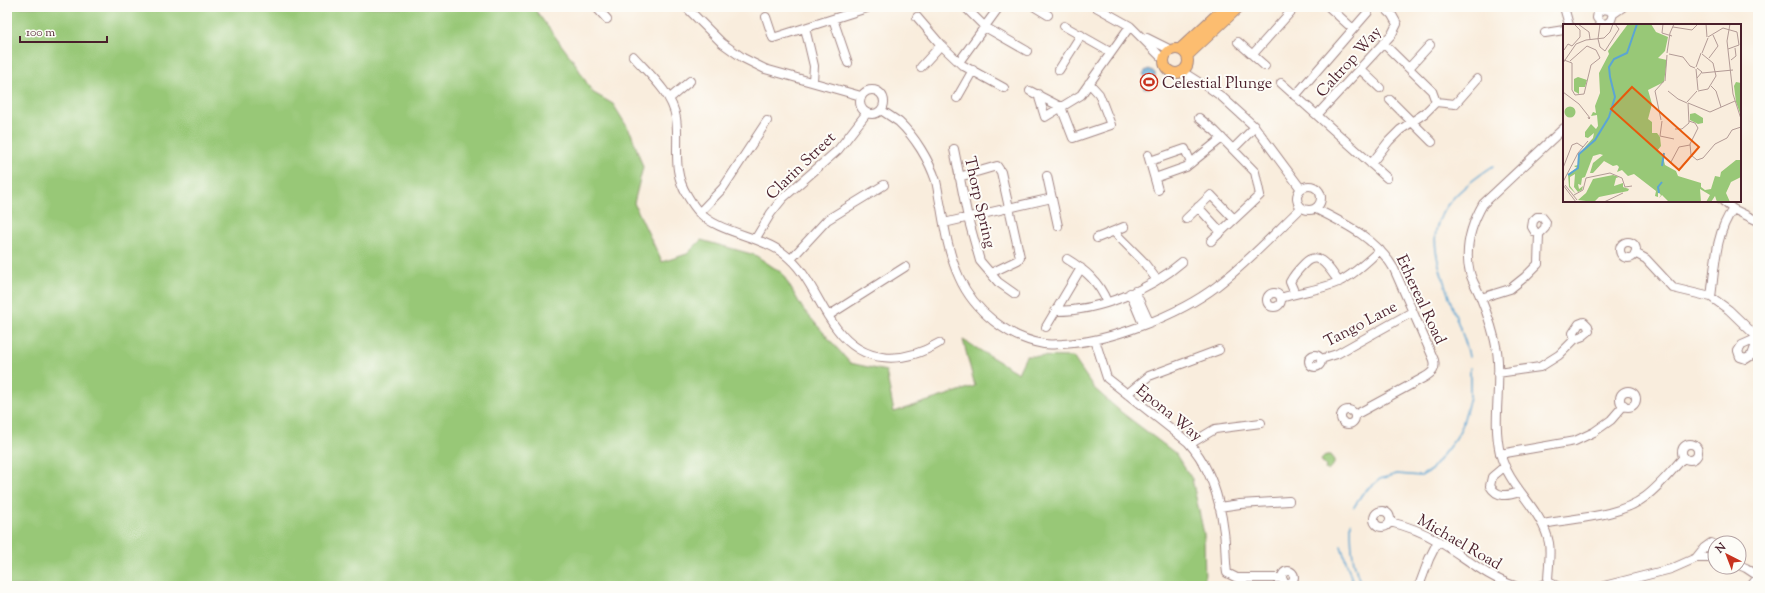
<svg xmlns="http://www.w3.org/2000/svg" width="1765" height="593" font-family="'Sorts Mill Goudy',serif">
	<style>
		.green { fill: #98c877; stroke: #717451 }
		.water { fill: #5ca5d3; stroke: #53627f }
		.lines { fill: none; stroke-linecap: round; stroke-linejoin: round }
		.stream { stroke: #5ca5d3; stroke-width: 1.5 }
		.minor-casing { stroke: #a28684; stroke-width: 10 }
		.major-casing { stroke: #a28684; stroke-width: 12 }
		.minor { stroke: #fff; stroke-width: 8 }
		.major { stroke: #fcbd6f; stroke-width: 10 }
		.labels { text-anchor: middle; stroke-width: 4; stroke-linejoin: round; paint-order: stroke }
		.street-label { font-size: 16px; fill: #4a1f2b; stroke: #fdfcf7 }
		.poi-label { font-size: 16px; fill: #4a1f2b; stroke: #fdfcf7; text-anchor: start }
		.inset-river { fill: none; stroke: #5ca5d3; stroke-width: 2 }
		.inset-road { fill: none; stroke: #b39b96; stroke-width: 1 }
		.view { fill: #e8590c; fill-opacity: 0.15; stroke: #e8590c; stroke-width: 2 }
		.inset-edge { fill: none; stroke: #4a1f2b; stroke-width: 2 }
	</style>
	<rect width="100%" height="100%" fill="#fdfcf7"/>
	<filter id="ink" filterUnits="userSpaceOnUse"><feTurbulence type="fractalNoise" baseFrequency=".025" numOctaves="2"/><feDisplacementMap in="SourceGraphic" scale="8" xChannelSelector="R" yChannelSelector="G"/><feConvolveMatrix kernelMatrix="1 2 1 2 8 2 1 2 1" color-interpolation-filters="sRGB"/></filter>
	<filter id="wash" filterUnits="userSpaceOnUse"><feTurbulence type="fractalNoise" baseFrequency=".012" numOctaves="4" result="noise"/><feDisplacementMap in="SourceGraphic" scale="16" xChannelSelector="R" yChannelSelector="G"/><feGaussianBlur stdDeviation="0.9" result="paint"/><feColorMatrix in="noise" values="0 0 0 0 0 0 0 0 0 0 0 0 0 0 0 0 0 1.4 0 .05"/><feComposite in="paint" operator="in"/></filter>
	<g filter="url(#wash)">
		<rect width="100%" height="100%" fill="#f9eddd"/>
		<path class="green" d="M7,7H533L575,63L592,92L613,104L631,133L643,167L634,203L662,262L687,254L701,240L755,255L782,273L803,309L850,363L886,371L894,412L975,386L963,340L1018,373L1026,356L1073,357L1094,388L1121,412L1175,453L1192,479L1204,534L1205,586H7Z
			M1326,455H1330L1334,460V464L1328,471L1325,469L1326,467L1321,460Z"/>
		<path class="water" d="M1149,69L1155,73V78L1150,88L1144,89L1143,85L1146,78L1143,74L1145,71Z"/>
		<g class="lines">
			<path class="stream" d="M1469,357C1467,343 1462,334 1457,320C1430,241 1415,218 1493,166
				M1354,507L1362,494L1380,479L1397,474L1421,476L1431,470L1456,438L1462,426L1470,397V368
				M1351,523C1351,546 1352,565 1362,586
				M1341,546L1354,586"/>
		</g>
	</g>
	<g filter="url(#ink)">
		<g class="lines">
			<defs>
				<path id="minor" d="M596,7L607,19
					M686,7L722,43L743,58L765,69L861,96
					M965,7L985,27L1027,51
					M1035,7L1048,15
					M1096,7L1130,26L1164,60
					M1329,7L1353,29
					M1564,7L1569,25
					M1613,14L1609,10L1603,9L1598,12L1597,18L1601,23L1607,24L1611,20L1613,14L1623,7
					M766,17L773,38L867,8
					M917,17L941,45L962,65L1004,88
					M833,19L848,63
					M1064,26L1110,52
					M805,28L814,66L813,81
					M1545,33L1564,30
					M1147,38L1171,50
					M1238,42L1265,66
					M1253,54L1295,7
					M633,56C649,74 672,93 676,118C680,144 671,170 687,195C690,200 694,207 699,212C718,233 759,235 783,253C809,272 818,305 837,329C864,365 903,364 939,343
					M959,62L999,7
					M921,67L941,45
					M1409,68L1430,45
					M1360,69L1380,88
					M1059,70L1081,35
					M1181,71L1200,83L1204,84L1222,97L1255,127L1301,189
					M1281,83L1387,178
					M860 102a12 12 0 1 1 24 0a12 12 0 1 1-24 0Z
					M1030,91L1061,107L1073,138L1111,125L1099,94L1089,83
					M1038,94L1045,117L1081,95L1130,26
					M1295,96L1368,12
					M957,98L973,70
					M669,99L690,81
					M1390,100L1432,142
					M1436,102L1455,104L1477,79
					M881,110C887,114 893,118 899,122C915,137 929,160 936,181C938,189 939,199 941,207C945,231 949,255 959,277C974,311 1008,338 1044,344C1050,345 1057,344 1062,344C1110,342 1179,315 1217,286C1247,263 1273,235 1301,208
					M1317,115L1392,34L1397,24L1392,15L1384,7
					M1199,118L1215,131L1255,172L1260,195L1211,241
					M954,149L968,218L980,261L998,282L1015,294
					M1233,149L1255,127
					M1148,155L1158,190
					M1150,161L1185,149L1191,163
					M1371,164L1389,141L1400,130L1425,113L1436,102L1432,91L1383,43
					M1047,176L1058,226
					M959,177L997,166L1001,172L1020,257L1018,260L991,273
					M1155,178L1186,167L1222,138
					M1297 198a12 12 0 1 1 24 0a12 12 0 1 1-24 0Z
					M1723,201L1733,209L1758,221
					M1198,207L1221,232
					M1316,209C1346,224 1377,239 1394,269L1434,360C1436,369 1433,372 1425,377L1355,415
					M699,213L723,188L767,121
					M1186,219L1211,195L1234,219
					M944,223L1052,198
					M1114,232L1142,260L1157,280
					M756,238L771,213L783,198L838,150L866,114
					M1097,238L1124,227
					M1620 250a8 8 0 1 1 16 0a8 8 0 1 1-16 0Z
					M1635,253L1646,259L1673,288L1711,297L1729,310L1758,338
					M791,259L827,220L884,185
					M1067,259C1085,270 1099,282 1107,302
					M1135,291L1149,322
					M1130,293L1143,324
					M1267 300a7 7 0 1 1 14 0a7 7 0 1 1-14 0Z
					M1295,294L1290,282C1294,274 1298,270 1304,264C1319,248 1330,270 1339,282
					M1711,297C1715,268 1715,233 1733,209
					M1281,298C1299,292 1320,290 1338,282C1354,275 1367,261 1380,250
					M1481,298L1510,289L1525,277L1538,264L1539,234L1545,228L1546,222L1542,217H1537L1533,221L1532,227L1535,232L1539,234
					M1056,311C1099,311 1150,290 1182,262
					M828,316L905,267
					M1046,327L1081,268
					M1758,338L1742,345L1738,351L1740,357L1746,359L1752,355L1758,339
					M1095,340L1107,378L1188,442C1211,467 1220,499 1224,532C1226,546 1225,559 1227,573L1237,578H1282
					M1309 361a6 6 0 1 1 12 0a6 6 0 1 1-12 0Z
					M1321,359L1337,354L1412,312
					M1498,373L1540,367L1559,355L1575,339L1583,336L1589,331L1588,326L1584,322L1579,324L1573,333L1575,339
					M1620 399a8 8 0 1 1 16 0a8 8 0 1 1-16 0Z
					M1127,394L1149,376L1219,350
					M1341 417a7 7 0 1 1 14 0a7 7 0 1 1-14 0Z
					M1682 452a8 8 0 1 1 16 0a8 8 0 1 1-16 0Z
					M1190,444L1215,429L1261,423
					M1500,454L1575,441L1594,432L1611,420L1624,405
					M1505,466L1492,477L1490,486C1497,498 1508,496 1519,492
					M1219,507L1240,504L1289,501
					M1374 519a8 8 0 1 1 16 0a8 8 0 1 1-16 0Z
					M1390,522C1407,526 1423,532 1438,541C1464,556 1486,577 1515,586
					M1543,524C1575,518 1619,517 1645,497C1660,486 1672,470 1684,457
					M1696,558L1704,548L1711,543L1715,545
					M1739,565L1746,568L1758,576
					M1282 577a6 6 0 1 1 12 0a6 6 0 1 1-12 0Z
					M1548,582C1548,570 1551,555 1549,543C1543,510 1509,488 1500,453C1492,419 1502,385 1497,351C1494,332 1487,313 1480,296C1477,288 1472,281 1470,273C1464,249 1471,225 1483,204L1564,128
					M1419,586L1429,559L1438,541
					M1539,586L1548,582L1557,586
					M1604,586L1671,569L1696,558H1715
					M1751,586L1758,577"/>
				<path id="major" d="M1180,49L1225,7
					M1164 61a12 12 0 1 1 24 0a12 12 0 1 1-24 0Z
					M1187,56L1239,7"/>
			</defs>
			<use href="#minor" class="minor-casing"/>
			<use href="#major" class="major-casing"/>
			<use href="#minor" class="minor"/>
			<use href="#major" class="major"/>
		</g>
	</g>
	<defs>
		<symbol id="stadium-ring" viewBox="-11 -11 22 22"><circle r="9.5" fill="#fdfcf7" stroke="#c8321e" stroke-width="1.5"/><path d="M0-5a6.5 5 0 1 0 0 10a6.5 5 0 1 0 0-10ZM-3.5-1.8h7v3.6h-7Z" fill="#c8321e"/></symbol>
	</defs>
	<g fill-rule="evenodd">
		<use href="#stadium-ring" x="1139" y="72" width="20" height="20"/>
	</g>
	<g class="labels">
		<g class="street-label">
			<text transform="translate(1348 61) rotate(-48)" y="6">Caltrop Way</text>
			<text transform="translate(800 165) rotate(-44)" y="6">Clarin Street</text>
			<text transform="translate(981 202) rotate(77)" y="6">Thorp Spring</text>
			<text transform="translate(1422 299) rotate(65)" y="6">Ethereal Road</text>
			<text transform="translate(1360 323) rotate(-28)" y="6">Tango Lane</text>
			<text transform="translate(1170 412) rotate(39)" y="6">Epona Way</text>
			<text transform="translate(1460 541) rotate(30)" y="6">Michael Road</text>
		</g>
		<g class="poi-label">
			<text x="1162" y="88">Celestial Plunge</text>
		</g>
	</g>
	<g transform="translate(1563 24)">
		<rect width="178" height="178" fill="#f9eddd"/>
		<path d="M65,0H88L93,8L105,13L102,27L95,34L104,36L101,58L85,66L89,80L85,95L89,98V109H94L97,113L98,122L94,127L100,133L102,141L113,147L115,152L138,159V163L142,166L148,165L152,152L157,153L158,148L173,136H178V153L168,158L163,169L167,178H154L152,172L148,178H143L147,171L137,165L138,178H106L99,171L96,174L98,171L95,168V173L92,172L93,167L71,150L65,152L59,146L54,148L56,143L54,141L50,142L41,137L30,149H27L30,139L40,131L37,130L30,132L22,153L19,154L18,161L15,160L16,165L20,162L19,166L15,168L11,163L12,150L7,153V162L13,170L6,163L5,150L14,144L11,142L15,141V131L30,114L31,109L25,114L22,113V108L28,100L33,105L35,102L34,91L28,92L30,88L33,89L32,82L37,69L36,49L46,30L45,27ZM15,53L24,56L22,63H16V70L11,67V55ZM173,58L178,59V92L173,78L171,62ZM1.5 88a5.5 5.5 0 1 1 11 0a5.5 5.5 0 1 1-11 0ZM132,89L140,94V99L135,100L127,96V90ZM50,151L56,153L53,154L51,162L60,159V163L66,165L65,167L36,173L31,178L15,176L23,169L30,155Z" fill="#98c877"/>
		<path class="inset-river" d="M47,53L46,43L51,35L64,29L74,0M99,142L101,129M5,151L15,144L16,130L32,116L46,93L52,73L47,53M96,169L95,163L99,158"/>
		<path class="inset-road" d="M15,0L26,8L27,15M37,0L35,15L37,23L42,27L56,5L52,0M100,0L99,9L109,12M143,0L144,13M167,0L164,17L170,70L178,95M110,3L129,6L135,0M145,13L160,4L174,8L176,21L165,25M1,26L5,20L9,22L17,13V6L11,0M104,29L107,9L111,0M139,29L145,14M106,30L120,33L127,42L132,44M146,34L155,22L150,11M1,36L9,39V66L12,71M168,36L173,32L172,24M7,37L24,22L33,26L37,34L28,41L21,70L12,71M0,39L13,20L23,16L41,14L47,8L50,0M133,43L138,29M134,44L139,48L134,54M133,45L135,66M139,49L170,46M102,57L104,31M148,62L153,67L158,83M105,67L115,75L124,79M135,67L145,65L153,52L150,39L139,30M0,68L16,80L27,94L26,95L25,93M124,78L134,67M125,79L147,88L172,77M98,96L92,67L101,57M99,97L97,112L111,115M126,97L132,99L135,104L127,120L128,131L134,136L140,134L152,120L164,114L169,106L178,103M112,105H119L126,99L125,79M108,138L116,123L127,121M0,144L9,121L14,119L20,123M0,158L15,129L25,117M0,161L13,178M2,161L14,176M11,171L20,166L23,154L47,149L59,154L62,163L69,162M41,178L60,169"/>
		<path class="view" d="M69,63L136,123L116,146L48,85Z"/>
		<rect width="178" height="178" class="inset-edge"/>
	</g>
	<rect width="1765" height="593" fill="none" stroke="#fdfcf7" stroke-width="24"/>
	<g transform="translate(1727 555) rotate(318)"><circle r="19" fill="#fdfcf7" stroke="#b5a4a5"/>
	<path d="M0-3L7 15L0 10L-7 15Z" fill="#c8321e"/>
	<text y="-6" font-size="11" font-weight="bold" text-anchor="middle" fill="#4a1f2b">N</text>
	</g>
	<path d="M20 36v6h87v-6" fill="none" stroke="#4a1f2b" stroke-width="2"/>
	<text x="26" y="36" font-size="12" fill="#4a1f2b" stroke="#fdfcf7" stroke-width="3" paint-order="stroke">100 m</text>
</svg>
